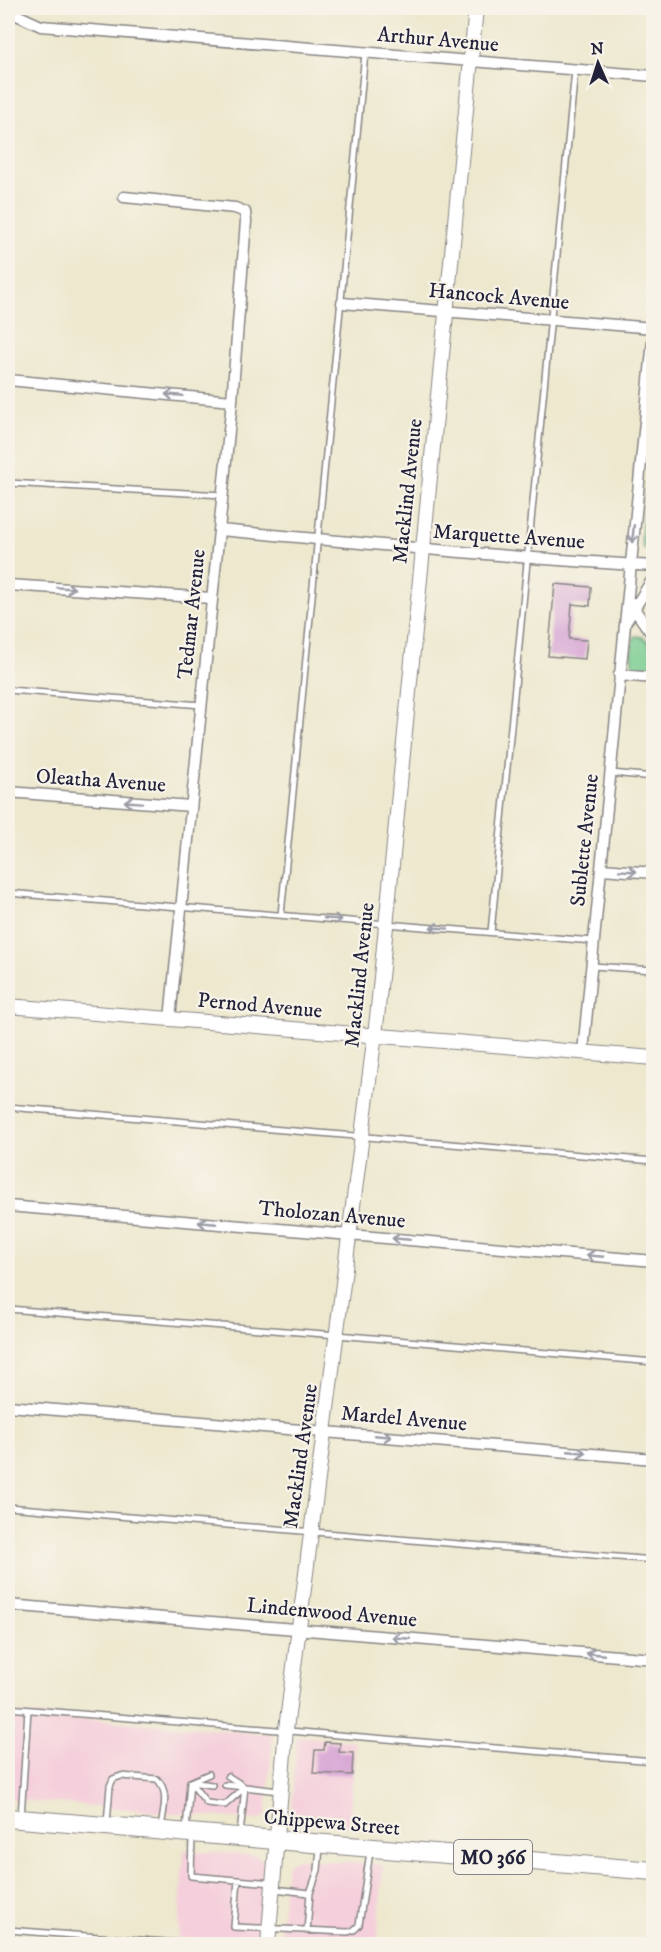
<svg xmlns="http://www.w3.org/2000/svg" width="661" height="1952" font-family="'IM FELL DW Pica',serif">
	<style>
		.built { fill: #f5cfdb }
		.green { fill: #77cb8f; stroke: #4c7665; stroke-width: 1.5 }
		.building { fill: #d39bd3 }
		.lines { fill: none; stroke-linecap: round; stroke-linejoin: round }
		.service-casing { stroke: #888584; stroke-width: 8 }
		.minor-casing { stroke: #888584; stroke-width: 13 }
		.tertiary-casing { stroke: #888584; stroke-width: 16 }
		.primary-casing { stroke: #888584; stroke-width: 20 }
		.service { stroke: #fff; stroke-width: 5 }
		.minor { stroke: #fff; stroke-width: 10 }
		.tertiary { stroke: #fff; stroke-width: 14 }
		.primary { stroke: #fff; stroke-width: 18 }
		.oneway { stroke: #9c9ca7 }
		.labels { text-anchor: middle; stroke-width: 4.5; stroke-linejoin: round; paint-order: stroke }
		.shield { fill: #f7f3e8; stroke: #62616f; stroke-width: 1.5 }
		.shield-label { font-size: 20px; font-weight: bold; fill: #22223b }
		.street-label { font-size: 21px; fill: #22223b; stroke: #f7f3e8 }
	</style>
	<rect width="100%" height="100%" fill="#f7f3e8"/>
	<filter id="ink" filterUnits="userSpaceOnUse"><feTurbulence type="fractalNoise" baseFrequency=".0167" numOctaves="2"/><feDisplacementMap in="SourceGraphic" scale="12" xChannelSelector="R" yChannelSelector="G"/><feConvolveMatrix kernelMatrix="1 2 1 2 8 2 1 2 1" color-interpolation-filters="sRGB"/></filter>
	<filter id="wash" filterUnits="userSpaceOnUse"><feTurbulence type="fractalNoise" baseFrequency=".008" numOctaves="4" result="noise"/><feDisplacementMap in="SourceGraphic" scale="24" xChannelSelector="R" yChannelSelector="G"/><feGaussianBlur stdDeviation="1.35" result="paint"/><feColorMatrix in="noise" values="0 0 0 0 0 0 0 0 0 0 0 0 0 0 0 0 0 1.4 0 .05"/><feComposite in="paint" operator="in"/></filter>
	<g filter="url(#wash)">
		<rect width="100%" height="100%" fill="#ede8ce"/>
		<path class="built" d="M8,1713L273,1734L266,1814L263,1818L257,1820L8,1799Z
			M297,1736L355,1741L349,1827L296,1822L291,1820Z
			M184,1850L257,1856L263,1861L256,1944L178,1938Z
			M298,1859L383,1865L377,1944H279L287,1864L291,1861Z"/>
		<path class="green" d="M653,419V541L651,548H643L641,539Z
			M635,636C653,635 654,656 653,669H639L633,665C630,657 631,643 635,636Z"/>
		<g id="blocks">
			<path class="building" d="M555,584L591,587L590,606L572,604L569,639L587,640L585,659L548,656Z
				M325,1742L340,1743L339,1752L353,1753L352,1775L313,1773L315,1750H324Z"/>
		</g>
	</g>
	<g filter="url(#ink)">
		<use href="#blocks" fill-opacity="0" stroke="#888584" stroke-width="1.5"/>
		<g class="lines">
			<defs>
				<path id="service" d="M8,483L223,495
					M8,690L202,705
					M611,773L654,777
					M8,893L593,941
					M281,915L365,53
					M491,932L575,70
					M592,966L654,970
					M8,1107L654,1161
					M8,1309L337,1335L654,1362
					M8,1507L654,1560
					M8,1708L654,1761
					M209,1774L190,1782L207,1803L225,1805L245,1787L228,1776
					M225,1785L245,1787L240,1834
					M245,1787L279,1791
					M21,1817L28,1710
					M107,1823L110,1786L113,1779L121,1776L157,1779C170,1792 163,1811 161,1828
					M186,1830L190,1782L212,1785
					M192,1837L191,1876L273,1883
					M238,1880L234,1927L348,1932L354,1930L359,1925L370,1852
					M274,1889L310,1893L307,1931
					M310,1893L318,1870L320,1848
					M8,1930L192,1944"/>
				<path id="minor" d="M8,11L41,26L654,76
					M124,197L235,208L245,212L246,221L232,401L170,1019
					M342,303L654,328
					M8,380L232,401
					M219,530C364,543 508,558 654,566
					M8,585L212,598
					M633,603L637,613L654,637
					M627,620L654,577
					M619,675L654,678
					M8,792L191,806
					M602,869L654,873
					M583,1052L654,330
					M8,1206L654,1261
					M8,1406L654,1459
					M8,1605L654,1659"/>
				<path id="tertiary" d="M8,1006L654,1058
					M268,1944L286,1729L377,1018L476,8"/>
				<path id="primary" d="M8,1818L654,1871"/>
			</defs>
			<use href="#service" class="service-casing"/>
			<use href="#minor" class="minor-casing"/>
			<use href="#tertiary" class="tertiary-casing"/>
			<use href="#primary" class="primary-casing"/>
			<use href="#service" class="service"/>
			<use href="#minor" class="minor"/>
			<use href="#tertiary" class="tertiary"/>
			<use href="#primary" class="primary"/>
		</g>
		<defs><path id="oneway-shaft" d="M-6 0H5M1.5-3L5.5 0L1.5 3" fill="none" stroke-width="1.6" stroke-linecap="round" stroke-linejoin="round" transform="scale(1.5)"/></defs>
		<g class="oneway">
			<use href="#oneway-shaft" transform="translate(174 395) rotate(-175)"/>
			<use href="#oneway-shaft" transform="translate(633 534) rotate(96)"/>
			<use href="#oneway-shaft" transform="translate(66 588) rotate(4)"/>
			<use href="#oneway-shaft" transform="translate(133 802) rotate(-176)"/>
			<use href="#oneway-shaft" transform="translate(628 871) rotate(4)"/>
			<use href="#oneway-shaft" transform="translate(333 919) rotate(5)"/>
			<use href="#oneway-shaft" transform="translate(439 928) rotate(-176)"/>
			<use href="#oneway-shaft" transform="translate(207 1223) rotate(-175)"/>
			<use href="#oneway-shaft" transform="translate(401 1239) rotate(-175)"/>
			<use href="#oneway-shaft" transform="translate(595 1256) rotate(-175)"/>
			<use href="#oneway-shaft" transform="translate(383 1436) rotate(5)"/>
			<use href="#oneway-shaft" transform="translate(577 1452) rotate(5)"/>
			<use href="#oneway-shaft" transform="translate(401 1638) rotate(-175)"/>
			<use href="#oneway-shaft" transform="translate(595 1654) rotate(-175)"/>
		</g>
	</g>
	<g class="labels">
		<rect class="shield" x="454" y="1840" width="78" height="34" rx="4.5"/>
		<g class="shield-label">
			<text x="493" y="1864">MO 366</text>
		</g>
		<g class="street-label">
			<text transform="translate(438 39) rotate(5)" y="7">Arthur Avenue</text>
			<text transform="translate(499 296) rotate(5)" y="7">Hancock Avenue</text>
			<text transform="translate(407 491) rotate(-84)" y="7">Macklind Avenue</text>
			<text transform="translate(509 536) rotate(4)" y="7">Marquette Avenue</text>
			<text transform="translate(191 614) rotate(-84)" y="7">Tedmar Avenue</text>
			<text transform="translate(101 780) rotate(4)" y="7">Oleatha Avenue</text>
			<text transform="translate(584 840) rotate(-84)" y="7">Sublette Avenue</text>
			<text transform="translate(359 975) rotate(-84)" y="7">Macklind Avenue</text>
			<text transform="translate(260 1005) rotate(5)" y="7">Pernod Avenue</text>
			<text transform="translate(332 1214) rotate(5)" y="7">Tholozan Avenue</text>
			<text transform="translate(404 1418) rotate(5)" y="7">Mardel Avenue</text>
			<text transform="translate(300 1456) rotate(-82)" y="7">Macklind Avenue</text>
			<text transform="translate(332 1612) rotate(5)" y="7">Lindenwood Avenue</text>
			<text transform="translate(332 1822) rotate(5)" y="7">Chippewa Street</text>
		</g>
	</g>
	<rect width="661" height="1952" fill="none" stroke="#f7f3e8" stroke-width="30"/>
	<g transform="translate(598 63) rotate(357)" stroke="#f7f3e8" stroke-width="4.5" paint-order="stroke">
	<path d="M0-4.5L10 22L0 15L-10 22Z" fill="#22223b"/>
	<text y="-9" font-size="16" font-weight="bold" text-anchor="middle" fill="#22223b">N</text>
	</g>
</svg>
